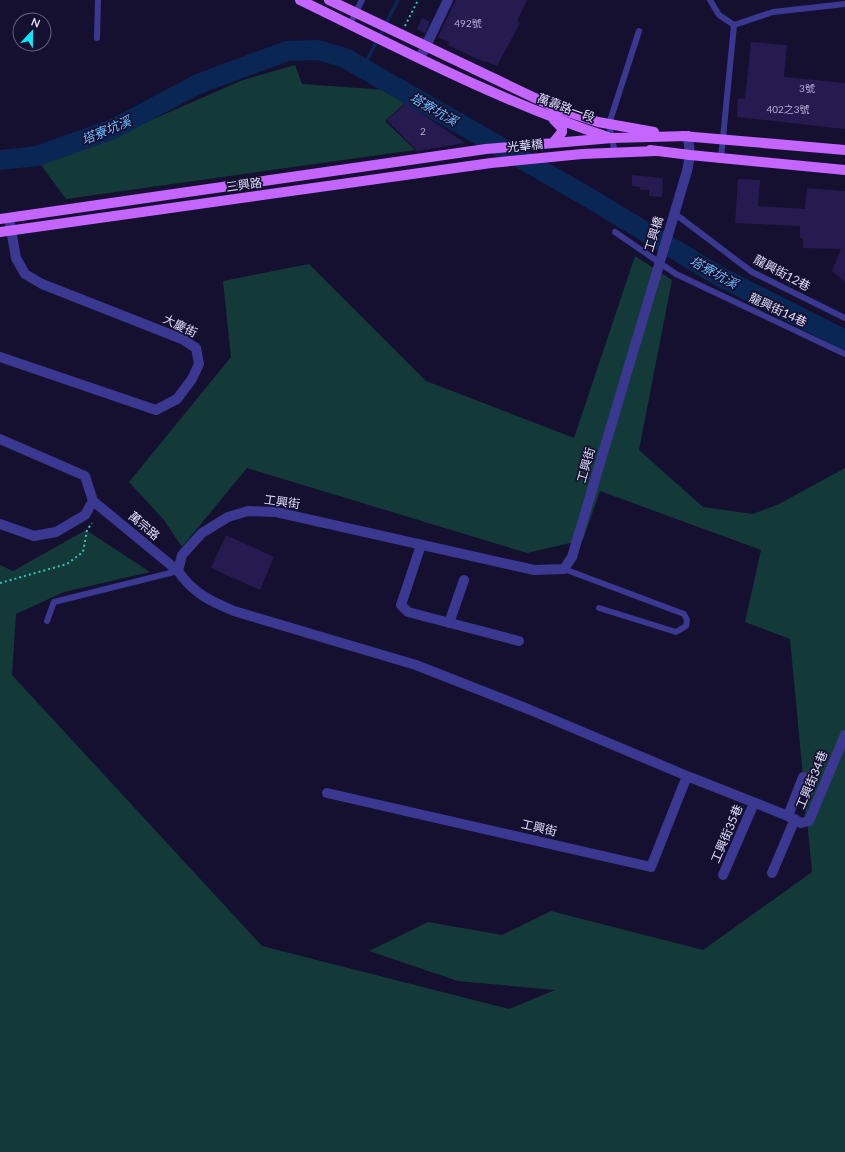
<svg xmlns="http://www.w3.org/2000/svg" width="845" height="1152" font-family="Lato,'Noto Sans TC',sans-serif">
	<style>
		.green { fill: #133a38 }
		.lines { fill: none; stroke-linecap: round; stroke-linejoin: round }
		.stream { stroke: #092654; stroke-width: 3.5 }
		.river { stroke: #092654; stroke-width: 20 }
		.building { fill: #251b51 }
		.path { stroke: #28c9be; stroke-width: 2; stroke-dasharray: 2 3; stroke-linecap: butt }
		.lane { stroke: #3b3891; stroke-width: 6 }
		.street { stroke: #3b3891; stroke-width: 10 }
		.primary { stroke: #c465ff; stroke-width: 10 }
		.labels { text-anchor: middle; stroke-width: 3.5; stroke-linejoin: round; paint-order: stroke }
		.number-label { font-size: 10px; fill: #b3add4 }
		.street-label { font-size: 12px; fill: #e2deff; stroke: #15102f }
		.water-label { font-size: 13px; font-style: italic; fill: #6cbcff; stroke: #15102f }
	</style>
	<rect width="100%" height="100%" fill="#15102f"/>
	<path class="green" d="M295,65L302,84L386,90L406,102L385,121L415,150L66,199L41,165L126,131L243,80Z
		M635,256L672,280L639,450L703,507L753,514L779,504L845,468V1152H0V565L13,571L86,530L150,572L64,592L16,614L12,675L262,946L509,1009L555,990L458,981L369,951L428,922L502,935L551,911L703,950L812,872L807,819L804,818L806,808L790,639L745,622L761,550L600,491L583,540L527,553L247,468L182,547L164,520L129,482L231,357L223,281L309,264L426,381L574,438Z"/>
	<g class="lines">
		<path class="stream" d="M363,68L398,0"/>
		<path class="river" d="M0,160L37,156L113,129L198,84L287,51L318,50L345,58L586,196L717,275L845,340"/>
	</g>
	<path class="building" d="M456,0H527L517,21L520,23L497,66L486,61L484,62L448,45L449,42L438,37Z
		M422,18L430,22L425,33L417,29Z
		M751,42L787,45L784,77L845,83V129L737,117L738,98L745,99Z
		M406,103L465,143L417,151L387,120Z
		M632,175L663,178L662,197L649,196V190H640V187L632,186Z
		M738,179L760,180L758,206L805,209L807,188L845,191V282L832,271L841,249L803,248V238H800V226L735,223Z
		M226,535L274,557L260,590L211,568Z"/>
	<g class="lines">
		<path class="path" d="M405,26L418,0
			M0,583L67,564L83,552L87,530L92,523"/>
		<path class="lane" d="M710,0L719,15L734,25
			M350,24L362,0
			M97,38L98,0
			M615,153L609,124L639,31
			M721,158L734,25L773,12L845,4
			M674,213L752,272L845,318
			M615,232L676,274L845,354
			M564,569L684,614L687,620L686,626L676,632L599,608
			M47,621L54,602L178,571"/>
		<path class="street" d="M420,58L448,0
			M0,357L156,410L177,399L192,379L199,364L196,348L182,339L42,284L25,274L16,258L9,218
			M0,439L85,476L93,501L85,515L56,532L34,536L0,524
			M93,501L178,571
			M421,545L401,605L408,612L519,641
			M449,623L464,580
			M687,776L788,816L801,823L809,821L845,735
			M327,793L651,867L687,776L528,709L416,665L234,611C210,601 193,593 178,571L182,555L202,533L228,517L248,511L276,512L534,570L564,569L572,557L687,171L690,155L688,136
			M788,816L803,777
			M772,873L795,819
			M723,875L754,803"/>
		<path class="primary" d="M300,0C401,49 501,102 608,137
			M329,0L556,108L598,122L654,132
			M682,136L845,150
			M553,143L562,132V128L554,120
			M650,150L690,155L845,170
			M0,219L486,149L612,138L688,136
			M0,232L491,163L582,154L656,151"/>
	</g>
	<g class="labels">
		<g class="number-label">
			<text x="468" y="27">492號</text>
			<text x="807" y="92">3號</text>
			<text x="788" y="113">402之3號</text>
			<text x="423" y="135">2</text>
		</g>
		<g class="street-label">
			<text transform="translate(566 108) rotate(20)" y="4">萬壽路一段</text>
			<text transform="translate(525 146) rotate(-6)" y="4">光華橋</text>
			<text transform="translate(244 185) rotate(-8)" y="4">三興路</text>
			<text transform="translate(654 234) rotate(-73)" y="4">工興橋</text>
			<text transform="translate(782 273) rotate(28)" y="4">龍興街12巷</text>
			<text transform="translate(778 310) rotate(25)" y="4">龍興街14巷</text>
			<text transform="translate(180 326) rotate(26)" y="4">大慶街</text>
			<text transform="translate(586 465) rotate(-74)" y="4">工興街</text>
			<text transform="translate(282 502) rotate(8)" y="4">工興街</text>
			<text transform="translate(144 526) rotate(40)" y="4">萬宗路</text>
			<text transform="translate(812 780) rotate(-67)" y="4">工興街34巷</text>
			<text transform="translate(539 828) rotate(13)" y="4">工興街</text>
			<text transform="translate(727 834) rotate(-67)" y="4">工興街35巷</text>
		</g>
		<g class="water-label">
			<text transform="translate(434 109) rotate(30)" y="5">塔寮坑溪</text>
			<text transform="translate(106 130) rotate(-23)" y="5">塔寮坑溪</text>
			<text transform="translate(714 272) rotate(29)" y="5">塔寮坑溪</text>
		</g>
	</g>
	<g transform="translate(32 32) rotate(22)"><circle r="19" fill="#15102f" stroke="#676282"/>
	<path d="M0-3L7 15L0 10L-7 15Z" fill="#0ae9ff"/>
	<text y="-6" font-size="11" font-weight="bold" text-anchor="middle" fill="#e2deff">N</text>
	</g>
</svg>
